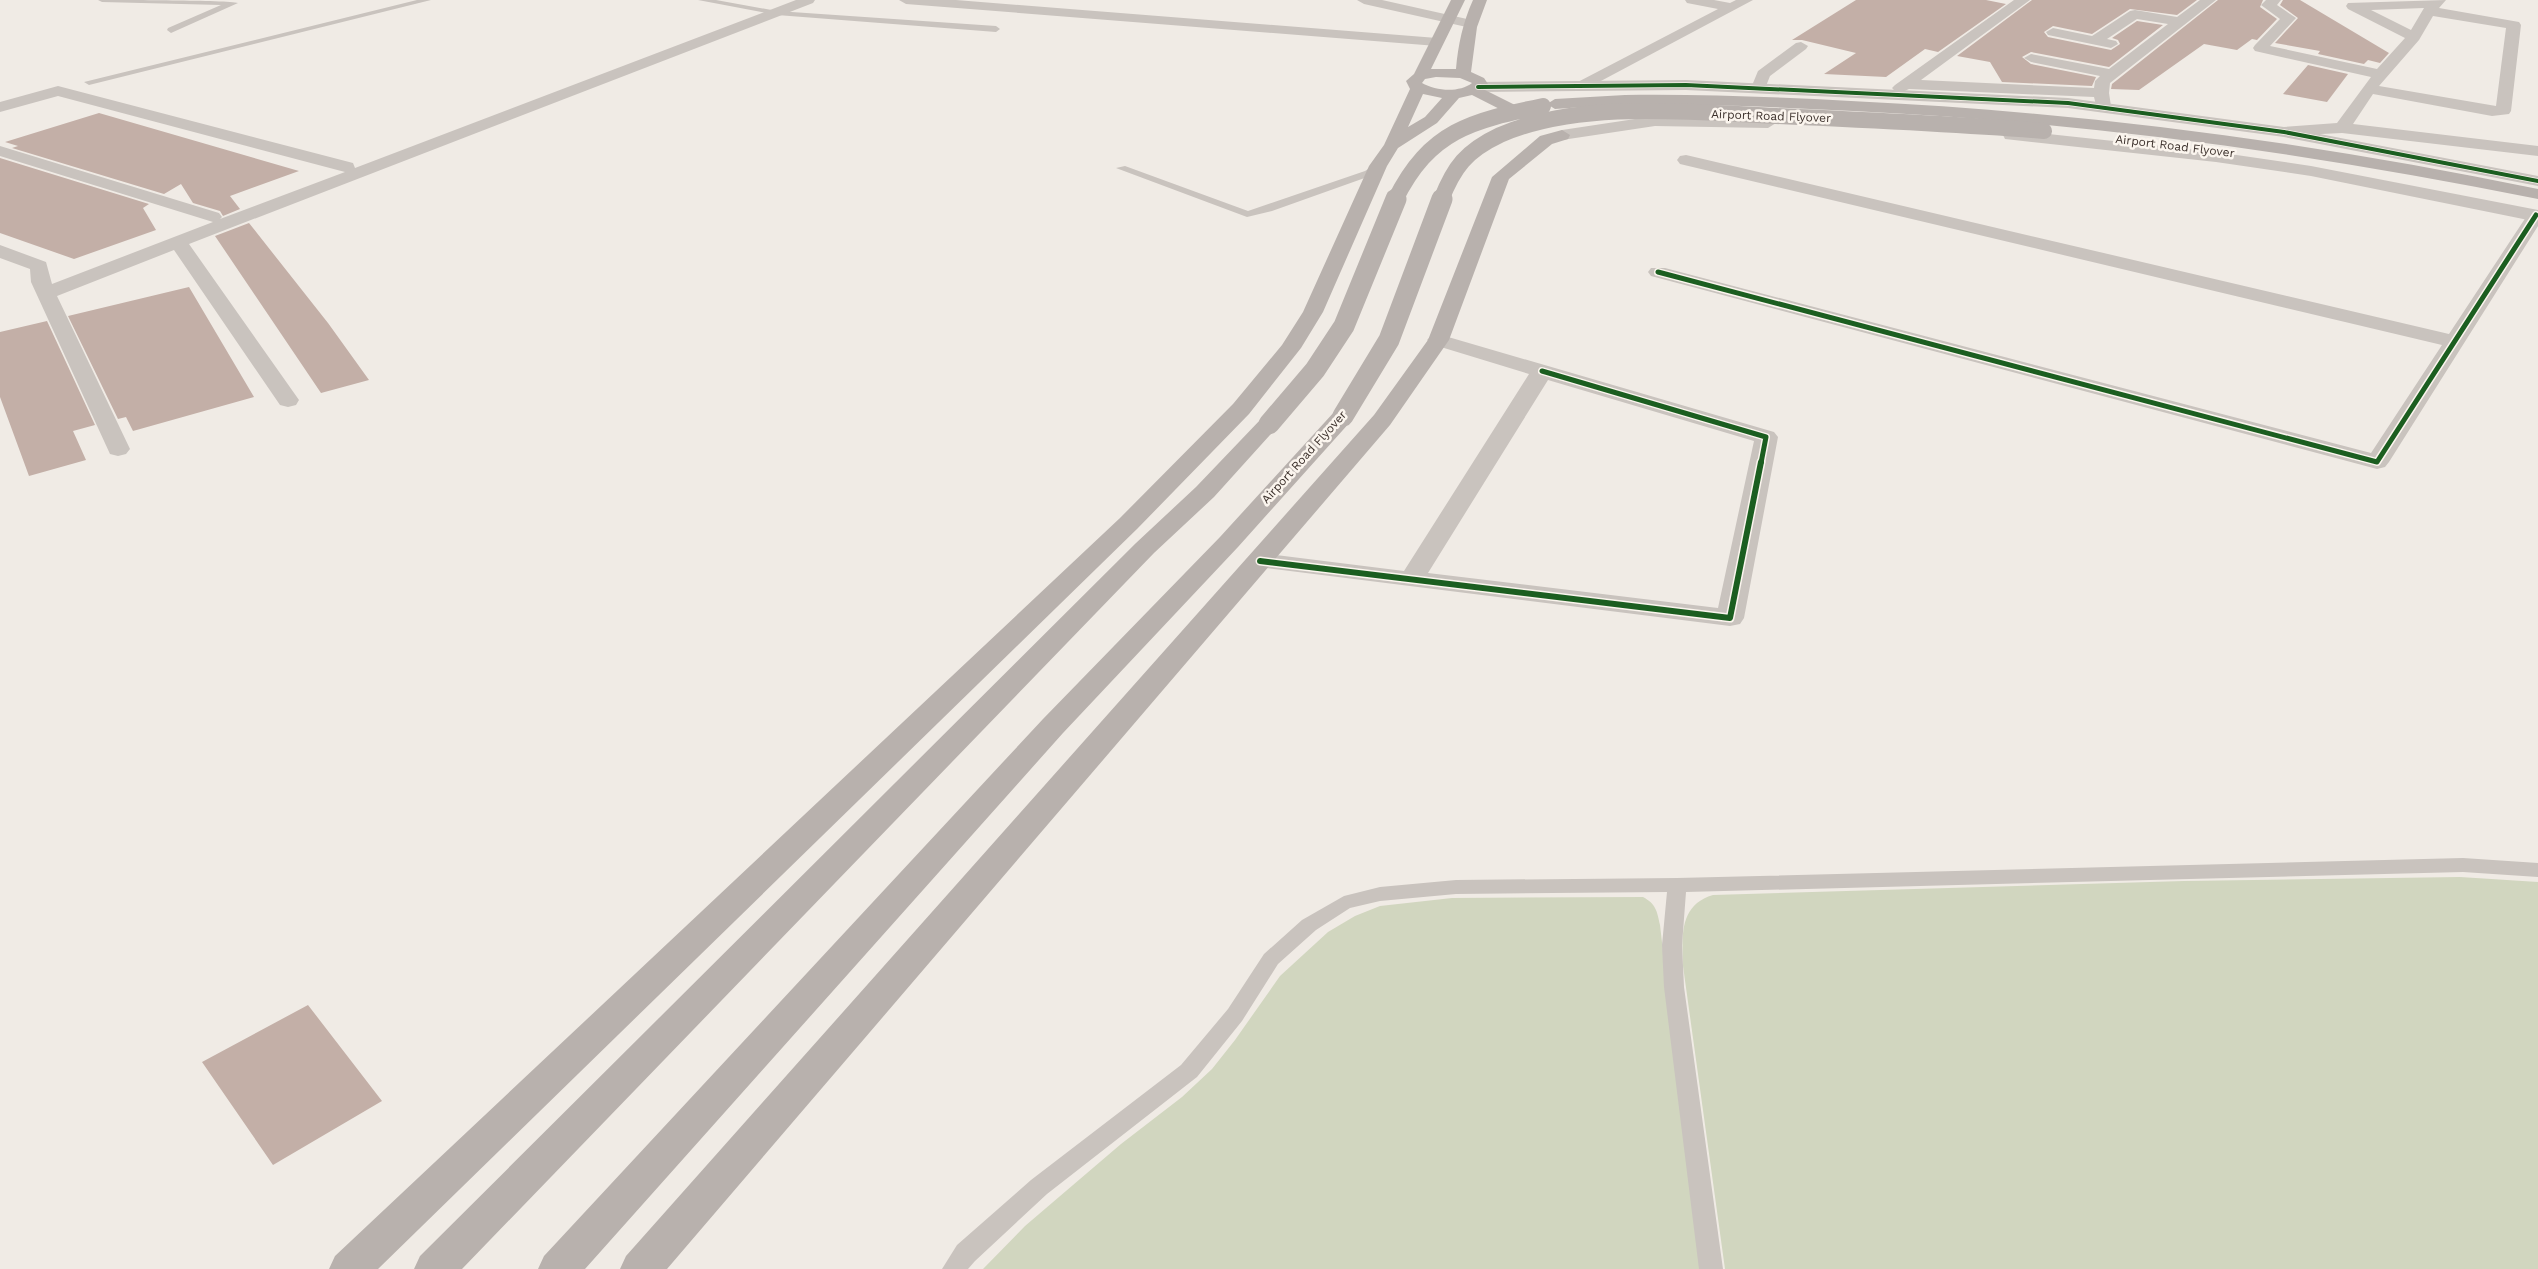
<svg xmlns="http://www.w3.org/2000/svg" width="2538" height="1269" font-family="'Work Sans',sans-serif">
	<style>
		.green { fill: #d1d6bf }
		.building { fill: #c3afa7 }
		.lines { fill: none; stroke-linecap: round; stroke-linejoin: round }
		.service { fill: #c9c3be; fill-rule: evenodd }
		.minor { fill: #c9c3be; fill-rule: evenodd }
		.tertiary { fill: #c9c3be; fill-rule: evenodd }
		.primary { fill: #b8b1ad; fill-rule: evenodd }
		.primary-bridge-far1 { stroke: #b8b1ad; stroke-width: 16 }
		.primary-bridge { stroke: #b8b1ad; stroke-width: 21 }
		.cycleway-far2-casing { stroke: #fbf5ee; stroke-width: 5.5 }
		.cycleway-far1-casing { stroke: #fbf5ee; stroke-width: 8 }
		.cycleway-casing { stroke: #fbf5ee; stroke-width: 9 }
		.cycleway-far2 { stroke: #1b5e20; stroke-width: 4 }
		.cycleway-far1 { stroke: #1b5e20; stroke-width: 5 }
		.cycleway { stroke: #1b5e20; stroke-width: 6 }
		.labels { text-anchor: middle; stroke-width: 5; stroke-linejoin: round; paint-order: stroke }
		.far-street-label { font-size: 12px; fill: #3b302b; stroke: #fbf5ee }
	</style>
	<rect width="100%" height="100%" fill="#f0ebe5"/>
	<path class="green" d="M2460,877L2538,882V1269H1725L1683,966C1682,936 1679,905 1713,895L2184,881Z
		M1643,897C1656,904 1657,911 1660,925L1700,1269H983L1025,1226L1121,1144L1182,1097L1212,1069L1235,1040L1280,976L1328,932L1355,916L1380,906L1452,898Z"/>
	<path class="building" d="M1856,0H1986L2006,4L1938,52L1925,49L1886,77L1824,74L1856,53L1802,40H1792Z
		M2032,0H2197L2177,15L2130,9L2092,34L2053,26L2044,32L2048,37L2111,50L2120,44L2118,40L2112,38L2137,21L2163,25L2109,67L2031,52L2022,57L2031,64L2096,77L2092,86L2002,82L1990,62L1957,56Z
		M2218,0H2263L2260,7L2277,19L2257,40L2252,39L2237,50L2204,44L2139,90L2111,89L2112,84Z
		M2283,0H2300L2389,53L2380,63L2368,60L2364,64L2318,54L2320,51L2275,43L2298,18L2280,5Z
		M2308,65L2348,74L2327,102L2283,94Z
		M99,113L175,135L299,171L230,196L240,209L223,216L220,211L193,203L181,184L164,194L12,148L18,146L5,142Z
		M0,158L149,204L143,208L156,230L74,259L0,233Z
		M249,223L328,323L369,380L321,393L215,236Z
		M189,287L254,397L133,431L126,417L118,419L68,316Z
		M47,321L95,425L73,431L86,460L29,476L0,397V332Z
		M308,1005L382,1101L273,1165L202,1062Z"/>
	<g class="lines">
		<path class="service" d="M98,0C119,0 228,0 238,3L171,33L167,30L168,28L221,5L102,2Z
			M417,0H431L89,85L84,82Z
			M698,0H716L777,11L996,26L1000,29L996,32L777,15Z
			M1378,163L1383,166L1373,175L1272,211L1247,217L1116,168L1125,166L1248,211L1365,171Z
			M2463,858L2538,863V877L2463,872L1686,892L1682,945L1684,987L1723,1269H1699L1664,987L1662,945L1667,892L1456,894L1380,901L1350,908L1316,930L1278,964L1242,1021L1197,1077L1047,1194L975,1261L968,1269H942L957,1245L1031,1180L1181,1065L1228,1009L1264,954L1302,920L1344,896L1380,887L1456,880L1677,878Z"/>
		<path class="minor" d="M796,0H815L813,3L189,244L299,400L296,405L288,407L280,405L174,250L57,296L130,449L126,454L118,456L110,454L31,282L30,269L0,258V245L46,262L52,284L213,222L0,156V146L219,213L222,217L220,219L345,172L58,96L0,112V102L58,86L353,163L355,168Z
			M899,0H956L1437,38L1444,42L1437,46L906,4Z
			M1357,0H1382L1476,21L1478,24L1471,28L1364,4Z
			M1685,0H1714L1730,3L1736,0H1753L1584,90H1574L1571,87L1574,84L1718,9L1687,3Z
			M2014,0H2030L1921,80L2094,88L2095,81L2100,76L2031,62L2024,58L2031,54L2109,69L2168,24L2137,19L2107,39L2116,41L2118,44L2111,48L2048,35L2046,32L2053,28L2092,36L2130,11L2135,10L2177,17L2200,0H2216L2110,83L2109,93L2111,106L2109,109H2097L2094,97L1909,89L1900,93L1895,91L1892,88L1895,85Z
			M2266,0H2281L2277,5L2296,18L2270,46L2377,69L2405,38L2348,9L2346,6L2348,3L2446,0L2439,8L2519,22L2521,25L2511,111L2509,114L2492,116L2373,94L2353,124L2538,146V156L2342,133L2278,136L2276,132L2284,127L2337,123L2371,77L2255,51L2253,48L2255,45L2280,19L2261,5ZM2424,8L2411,30L2371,10ZM2433,16L2506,28L2496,106L2379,86L2419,40Z
			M1801,42L1808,46L1806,49L1770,76L1764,91H1754L1751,88L1758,71L1796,43Z
			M1686,155L2449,334L2530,211L2538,210V226L2389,462L2385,467L2377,469L1651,276L1648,272L1651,268H1665L2371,453L2442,345L1680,164L1677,160L1680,156Z
			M1438,334L1774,432L1778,437L1744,618L1740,624L1730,626L1251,566L1247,561L1251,556L1260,553L1404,571L1529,374L1431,344L1427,340L1431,336ZM1548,380L1754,441L1718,608L1428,573Z"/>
		<path class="tertiary" d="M1686,80L2068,98L2284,127L2538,176V186L2284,137L2068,108L1686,90L1478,92L1470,87L1478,82Z
			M1655,116L1768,118L1776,123L1768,128L1655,126L1562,140L1554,135L1562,130Z
			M2011,130L2216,152L2311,166L2538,210V222L2311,176L2216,162L2005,139L2003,135Z"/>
		<path class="primary" d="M1451,0H1465L1431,69H1456C1458,45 1463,22 1473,0H1487L1477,27L1471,72L1484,78L1488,84L1483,89L1545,120L1547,123L1545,126H1533L1472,95L1459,98L1437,123L1398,148L1387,166L1323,312L1301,348L1249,414L1138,528L378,1269H329L335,1256L1120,518L1233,404L1282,345L1303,312L1369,166L1384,145L1410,89L1406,81L1414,74ZM1436,77L1460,78L1472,83C1459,93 1436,91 1422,83L1425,79ZM1423,94L1442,98L1425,117L1408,127Z
			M1625,95C1700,94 1776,97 1851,101C2083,112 2311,142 2538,189V199C2311,153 2084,122 1853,111C1754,106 1654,101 1555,109L1547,104L1555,99Z
			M1562,130L1570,135L1568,139L1552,144L1509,179L1449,340L1390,425L667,1269H620L626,1256L1374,415L1428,340L1492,177L1540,136Z
			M1343,409L1351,411L1354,416L1351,421L1238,547L1063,733L585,1269H538L544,1256L1043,719L1220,537L1335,411Z
			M1269,417L1277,419L1280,424L1214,497L1154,553L462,1269H414L420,1256L1136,543L1196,487L1261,419Z"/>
		<path class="primary-bridge-far1" d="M1395,200C1430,130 1471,121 1543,106
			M1441,200C1454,167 1466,151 1500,135C1579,100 1691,112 1776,116C1866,120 1955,124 2044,131"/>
		<path class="primary-bridge" d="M1343,416L1389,340L1442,199
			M1269,424L1315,370L1344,326L1396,199"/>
		<defs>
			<path id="cycleway-far2" d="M1478,87L1686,85L2068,103L2284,132L2538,181"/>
			<path id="cycleway-far1" d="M1658,272L2377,462L2536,215
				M1542,371L1766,437L1761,463"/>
			<path id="cycleway" d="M1260,561L1730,618L1761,462"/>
		</defs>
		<use href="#cycleway-far2" class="cycleway-far2-casing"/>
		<use href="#cycleway-far1" class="cycleway-far1-casing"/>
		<use href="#cycleway" class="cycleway-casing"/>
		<use href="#cycleway-far2" class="cycleway-far2"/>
		<use href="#cycleway-far1" class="cycleway-far1"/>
		<use href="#cycleway" class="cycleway"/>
	</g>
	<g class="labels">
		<g class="far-street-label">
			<text transform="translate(1771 116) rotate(2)" y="4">Airport Road Flyover</text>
			<text transform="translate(2175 146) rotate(7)" y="4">Airport Road Flyover</text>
			<text transform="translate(1304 457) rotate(-48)" y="4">Airport Road Flyover</text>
		</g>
	</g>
</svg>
